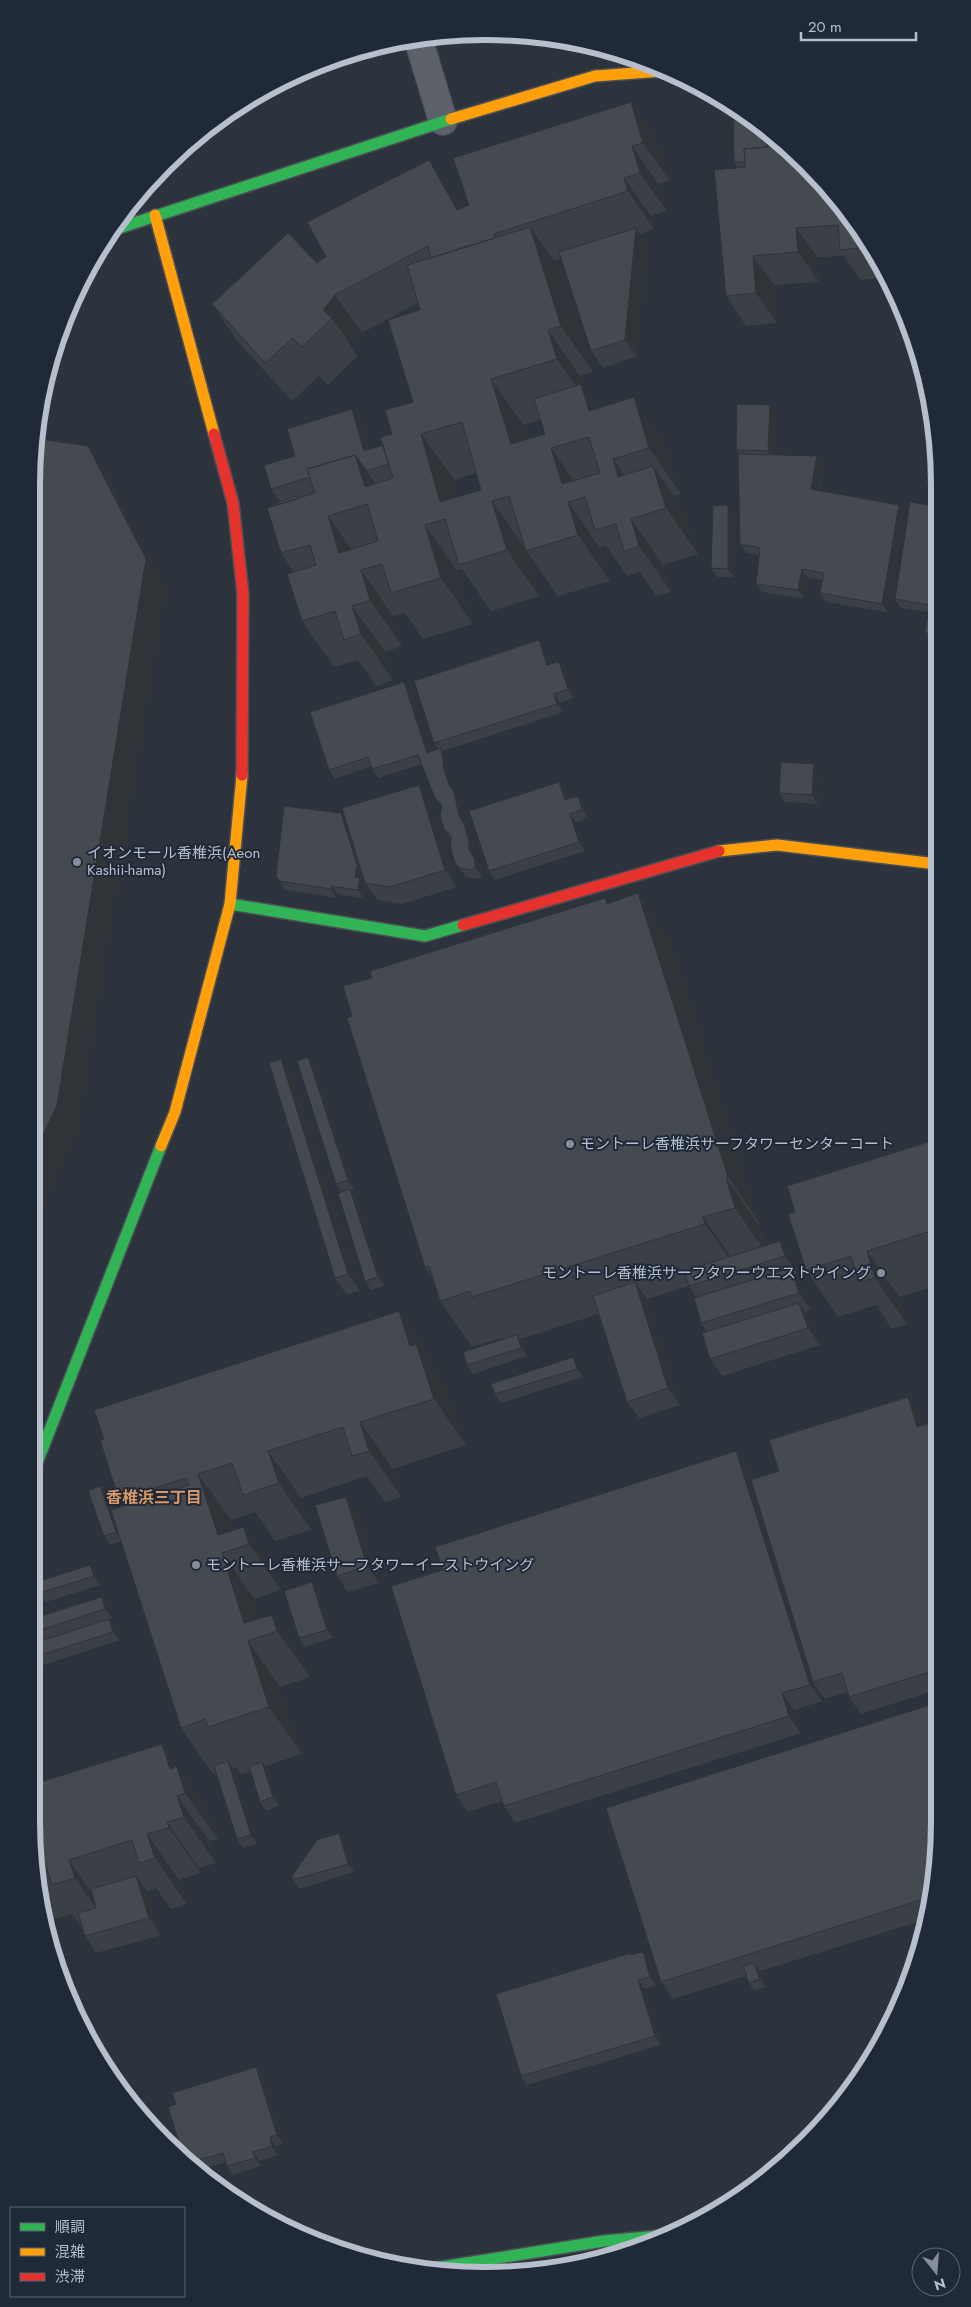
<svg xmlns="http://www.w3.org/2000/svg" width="971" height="2307" font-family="Jost,'Noto Sans JP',sans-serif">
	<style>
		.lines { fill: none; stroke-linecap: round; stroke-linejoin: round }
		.street-casing { stroke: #4a4f56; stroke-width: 30 }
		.fast-casing { stroke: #4a4f56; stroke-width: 14 }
		.slow-casing { stroke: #4a4f56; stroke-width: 14 }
		.jam-casing { stroke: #4a4f56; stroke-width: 14 }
		.street { stroke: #5d6169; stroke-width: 28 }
		.fast { stroke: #30b455; stroke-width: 11 }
		.slow { stroke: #ff9f0a; stroke-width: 11 }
		.jam { stroke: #e5322d; stroke-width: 11 }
		.wall { fill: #3b4046; fill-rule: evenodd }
		.shaded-wall { fill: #303439 }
		.building { fill: #454a51; stroke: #303439; fill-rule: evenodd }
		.poi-dot { fill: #868e9a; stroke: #1f2937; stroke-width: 2 }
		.labels { text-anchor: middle; stroke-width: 4; stroke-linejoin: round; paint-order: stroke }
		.poi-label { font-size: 15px; fill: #b7bfcc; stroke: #1f2937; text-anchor: start }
		.neighbourhood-label { font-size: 16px; font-weight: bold; fill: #d79767; stroke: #1f2937 }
		.rim { fill: none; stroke: #b7bfcc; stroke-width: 6 }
	</style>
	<rect width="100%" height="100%" fill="#2c333c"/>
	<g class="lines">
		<defs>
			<path id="street" d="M418,38L443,121"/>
			<path id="fast" d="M113,230L451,119
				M230,904L425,936L463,925
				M31,1478L161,1146
				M435,2268L604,2241L669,2235"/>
			<path id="slow" d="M451,119L595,76L662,71
				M155,215L214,434
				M719,851L777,845L937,864
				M161,1146L175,1112L230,904L242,775"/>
			<path id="jam" d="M214,434L233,503L243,594L242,775
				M463,925L719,851"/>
		</defs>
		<use href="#street" class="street-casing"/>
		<use href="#fast" class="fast-casing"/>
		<use href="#slow" class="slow-casing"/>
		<use href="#jam" class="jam-casing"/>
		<use href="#street" class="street"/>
		<use href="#fast" class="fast"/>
		<use href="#slow" class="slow"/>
		<use href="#jam" class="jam"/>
	</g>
	<path class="wall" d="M631,102L657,140L670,180L658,184L667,211L651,216L654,229L640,234L648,245L637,356L603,368L591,351L561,259L554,261L563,273L593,372L580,376L584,388L598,408L666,443L681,494L674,496L685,512L698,554L663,565L671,592L656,596L640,572L627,576L606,546L600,548L610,581L558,596L526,551L525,547H524L539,596L491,611L462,569L457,571L473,624L423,639L405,613L393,616L402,646L385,652L393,680L376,686L358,660L334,667L302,621L294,572L281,553L278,505L280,502L271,489L295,456L352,409L364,426L370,449L382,445L392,434L413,402L420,310L418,303L362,333L351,346L358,356L328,385L319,376L292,401L238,342L212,304L317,263L455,197L461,208L469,205ZM540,420L545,434L527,439L523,425ZM476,473L481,490L458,497L454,480Z
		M750,120L772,140V147L846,209L885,277L861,280L844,256L817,257L819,282L774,285L777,323L746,326L726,296L738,168L734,162Z
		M770,405L776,413L775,455L817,456L823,464L819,490L899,505L905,514L888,612L826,602L820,593L822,580L808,578L804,599L762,592L756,584L759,555L746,553L740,544L739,454L736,450Z
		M728,506L734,515V577H717L711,568Z
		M936,506V641L931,640L925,632L928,612L901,608L895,599Z
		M545,649L550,664L559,662L565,670L574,698L560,703L563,712L443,751L447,756L450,778L454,793L460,801L465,825L470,833L475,850V858L482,868V876L478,879L466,877L455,863L451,839L444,829L442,807L435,798L422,764L378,778L372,769L371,766L335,779L329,770L404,682L410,690L429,752L438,749L434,743Z
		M820,773L818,804L785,802L779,793Z
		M565,791L568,799L584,805L588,818L576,822L585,851L495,880L489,871Z
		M430,802L457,887L402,904L377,900L365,883L363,875L362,881L366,887L364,899L338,894L337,898L285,890L276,876L346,819Z
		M609,903L671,940L760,1224H758L765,1245L780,1241L792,1257L797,1273L795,1274L803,1285L811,1310L806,1312L811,1320L820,1345L722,1376L710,1359L707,1332L701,1323L696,1297L689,1286L647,1299L680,1405L639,1418L627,1402L599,1314L520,1339L523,1344L527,1356L473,1374L467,1365L502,1340L501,1338L472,1347L440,1301L432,1277L425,1267L352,1016Z
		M308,1057L315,1066L354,1189L351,1190L356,1197L384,1286L371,1290L365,1281L341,1192L336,1184Z
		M281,1059L293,1076L360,1291L347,1295L335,1278Z
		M938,1139V1285L899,1297L907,1324L892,1329L876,1305L838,1317L806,1270L795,1212Z
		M399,1311L432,1358L437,1374L448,1391L466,1445L393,1469L402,1497L385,1502L367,1476L301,1498L311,1530L275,1541L255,1512L231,1520L234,1530L244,1527L276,1573L281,1590L254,1599L260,1618L272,1615L304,1661L310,1677L280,1687L302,1754L265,1766L269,1771L279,1806L266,1811L260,1802L251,1771L241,1774L236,1767L232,1768L234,1770L257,1844L243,1848L237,1839L216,1773L213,1774L181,1728L121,1541L110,1545L104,1536L100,1486L106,1495L112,1510L124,1506L119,1500L104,1439Z
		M573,1357L580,1366L583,1377L501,1403L495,1394Z
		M908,1397L920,1414L923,1425L939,1420V1689L861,1714L849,1697L848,1692L825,1699L818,1690L822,1701L794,1710L801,1733L515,1823L504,1806L502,1801L468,1812L456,1795L443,1570L736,1451L748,1468L751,1479L779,1471Z
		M358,1513L379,1583L348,1592L337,1576Z
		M90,1565L96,1574L100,1585L46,1602L40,1593Z
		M318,1591L333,1638L305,1647L299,1638Z
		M102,1597L108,1605L112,1618L88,1626L109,1619L115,1628L120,1640L31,1669V1619Z
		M162,1744L209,1812L218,1839L209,1841L216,1863L199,1868L201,1873L179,1880L187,1904L171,1909L156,1888L147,1891L161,1935L96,1953L85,1936L82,1928L72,1914L48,1921L31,1822Z
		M940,1822L924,1920L760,1971L766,1987L755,1991L749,1983L746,1976L673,1999L661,1982Z
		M346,1842L354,1872L299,1889L293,1880Z
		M643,1952L649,1960L656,1985L644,1989L661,2045L527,2085L521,2076L631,1953L632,1955Z
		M256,2067L262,2076L283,2144L276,2146L278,2155L259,2161L261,2166L233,2175L227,2166L226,2162L203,2169L182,2152Z"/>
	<path class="shaded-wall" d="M631,102L657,140L670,180L643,143Z
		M766,134L772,140L773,170L766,162Z
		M632,146L658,184L667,211L640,173Z
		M429,160L455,197L482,244L457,210Z
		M624,178L651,216L654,229L628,191Z
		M530,227L563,273L593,372L561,326Z
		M636,228L648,245L637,356L625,340Z
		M796,228L817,257L819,282L798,252Z
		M753,256L774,285L777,323L756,293Z
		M335,295L362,333L351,346L332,318L323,310Z
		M548,330L580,376L584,388L613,430L589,411L587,402L557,359Z
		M491,379L523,425L543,490L511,444Z
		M634,397L666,443L681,494L649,448Z
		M770,405L776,413L775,460L768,451Z
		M352,409L364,426L376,468L364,451Z
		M421,434L454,480L472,548L440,502Z
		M88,446L109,476L167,589L78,1134L31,1236V1161Z
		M551,448L583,494L562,484Z
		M355,455L388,501L365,487Z
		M817,456L823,464L817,498L811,489Z
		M613,459L645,505L618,477Z
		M653,466L685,512L698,554L666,508Z
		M492,501L524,547L539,596L507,550Z
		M568,502L600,548L610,581L578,535Z
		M899,505L905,514L888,612L882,604Z
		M728,506L734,515V577L728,569Z
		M328,516L360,562L361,570L393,616L402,646L370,600L339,553Z
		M631,519L663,565L671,592L639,546Z
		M425,525L457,571L473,624L441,578Z
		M802,569L808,578L804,599L798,590Z
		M352,606L385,652L393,680L361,634Z
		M539,640L545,649L553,674L547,665Z
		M559,662L565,670L574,698L568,689Z
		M404,682L410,690L433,761L427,753Z
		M554,694L560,703L563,712L557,704Z
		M441,748L447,756L450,778L454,793L460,801L465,825L470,833L475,850V858L482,868V876L475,867L469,849L444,769Z
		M814,764L820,773L818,804L812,795Z
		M559,782L565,791L571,808L565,800Z
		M419,785L430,802L457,887L445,870Z
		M578,796L584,805L588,818L582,809Z
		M341,813L348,822L363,874L362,881L366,887L364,899L358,890Z
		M570,814L576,822L585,851L579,842Z
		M332,886L338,894L337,898L331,889Z
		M638,893L671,940L760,1224L728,1177Z
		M308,1057L315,1066L354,1189L348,1180Z
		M281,1059L293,1076L360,1291L348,1274Z
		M726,1178L758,1224L767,1254L735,1208Z
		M350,1189L356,1197L384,1286L378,1277Z
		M703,1217L736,1264L738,1271L705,1224Z
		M780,1241L792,1257L797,1273L785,1256Z
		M867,1251L899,1297L907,1324L875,1278Z
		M791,1268L803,1285L811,1310L799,1293Z
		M635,1282L647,1299L680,1405L668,1388Z
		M799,1303L811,1320L820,1345L808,1328Z
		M399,1311L432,1358L437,1374L448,1391L466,1445L434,1399L410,1346Z
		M517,1335L523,1344L527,1356L521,1348Z
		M573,1357L580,1366L583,1377L577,1369Z
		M908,1397L920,1414L929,1444L917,1427Z
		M360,1422L393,1469L402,1497L369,1451Z
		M268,1451L301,1498L311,1530L279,1483Z
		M736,1451L748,1468L816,1681L813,1682L818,1690L822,1701L810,1685Z
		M198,1474L231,1520L239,1547L218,1535Z
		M100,1486L106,1495L122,1541L116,1532Z
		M346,1497L358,1513L379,1583L367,1566Z
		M244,1527L276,1573L281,1590L249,1544Z
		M222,1553L254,1599L266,1635L244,1623Z
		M90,1565L96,1574L100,1585L94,1576Z
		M312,1582L318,1591L333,1638L327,1630Z
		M102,1597L108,1605L112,1618L105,1609Z
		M272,1615L304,1661L310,1677L277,1631Z
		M109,1619L115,1628L120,1640L113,1632Z
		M248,1641L280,1687L302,1754L269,1707Z
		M35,1681L41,1690L31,1702V1685Z
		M782,1693L794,1710L801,1733L789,1716Z
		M162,1744L209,1812L218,1839L185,1793L170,1769Z
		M228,1761L234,1770L257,1844L251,1835Z
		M262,1762L269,1771L279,1806L273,1797Z
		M177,1796L209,1841L216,1863L184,1817Z
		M167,1822L199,1868L201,1873L169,1828Z
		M339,1833L346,1842L354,1872L348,1864Z
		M147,1834L179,1880L187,1904L155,1858Z
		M69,1860L101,1906L107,1924L75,1878Z
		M136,1876L148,1892L161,1935L149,1918Z
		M643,1952L649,1960L656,1985L650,1977Z
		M754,1963L760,1971L766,1987L760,1979Z
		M638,1980L644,1989L661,2045L655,2036Z
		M256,2067L262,2076L283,2144L277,2135Z
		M270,2137L276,2146L278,2155L272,2146Z
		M253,2152L259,2161L261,2166L255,2158Z"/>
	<path class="building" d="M631,102L643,143L632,146L640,173L624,178L628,191L494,234L495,238L431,258L428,246L335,295L323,310L332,318L302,347L293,338L265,363L212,304L288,233L317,263L326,257L307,222L429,160L457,210L469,205L453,158Z
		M733,120H750L766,134V147L744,149L745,162H734Z
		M779,146L846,209L868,247L840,250L838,225L796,228L798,252L753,256L756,293L726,296L714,170L745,167L744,149Z
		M530,227L561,326L548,330L557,359L491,379L511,444L545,434L534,399L581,384L589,411L634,397L649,448L613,459L618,477L653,466L666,508L631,519L639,546L624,551L616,524L595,530L585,497L568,502L578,535L526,551L509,496L492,501L507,550L459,565L445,519L425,525L441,578L391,593L382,564L361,570L370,600L352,606L361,634L344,640L335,611L302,621L287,574L316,565L310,545L281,553L267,508L315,493L307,469L355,455L365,487L393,478L380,437L392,434L385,410L413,402L388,320L420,310L407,265ZM462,422L481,490L440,502L421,434ZM589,437L600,473L562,484L551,448ZM367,504L378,541L339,553L328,516Z
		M636,228L625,340L591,351L559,252Z
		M737,404L770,405L768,451L736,450Z
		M352,409L364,451L383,445L388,464L367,471L355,455L307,469L310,477L271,489L264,465L295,456L287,429Z
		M39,439L88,446L146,559L57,1105L31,1161V486Z
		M738,454L817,456L811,489L899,505L882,604L820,593L824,573L802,569L798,590L756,584L760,548L740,544Z
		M296,496L297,499L278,505L277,503Z
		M910,502L936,506V634L925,632L930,605L895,599Z
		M713,505L728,506V569L711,568Z
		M539,640L547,665L559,662L568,689L554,694L557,704L434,743L414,681Z
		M404,682L427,753L441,748L444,769L449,785L454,792L459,816L464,824L469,842V849L475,860V867L471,870L460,868L455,863L450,845L452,836L444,829L440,816L442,805L435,798L418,755L372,769L368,757L329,770L310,712Z
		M781,762L814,764L812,795L779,793Z
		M559,782L565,800L578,796L582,809L570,814L579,842L489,871L469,811Z
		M419,785L445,870L390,887L365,883L342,808Z
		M284,806L341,813L357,865L355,877L360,878L358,890L332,886L331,889L279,881L276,876Z
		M638,893L728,1177L726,1178L735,1208L703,1217L705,1224L472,1297L470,1291L440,1301L429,1266L425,1267L347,1018L352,1016L343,986L372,978L370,971L605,898L607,904Z
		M308,1057L348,1180L336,1184L297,1061Z
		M281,1059L348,1274L335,1278L269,1063Z
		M938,1139V1244L934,1230L867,1251L875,1278L859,1282L851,1256L806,1270L788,1214L795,1212L787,1186Z
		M350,1189L378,1277L365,1281L338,1193Z
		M780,1241L785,1256L689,1286L684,1271Z
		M791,1268L799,1293L701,1323L694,1298Z
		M635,1282L668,1388L627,1402L593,1296Z
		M799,1303L808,1328L710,1359L702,1333Z
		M399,1311L410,1346L416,1344L434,1399L360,1422L369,1451L352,1456L343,1427L268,1451L279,1483L243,1495L232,1463L198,1474L218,1535L244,1527L249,1544L222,1553L244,1623L272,1615L277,1631L248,1641L269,1707L208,1727L206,1719L181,1728L111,1510L189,1485L186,1478L119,1500L100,1440L104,1439L94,1410Z
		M517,1335L521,1348L467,1365L463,1352Z
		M573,1357L577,1369L495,1394L491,1384Z
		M908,1397L917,1427L939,1420V1669L849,1697L842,1673L813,1682L751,1480L779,1471L769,1440Z
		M736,1451L810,1685L782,1693L789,1716L504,1806L496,1782L456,1795L391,1586L443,1570L435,1547Z
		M100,1486L116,1532L104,1536L88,1491Z
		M346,1497L367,1566L337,1576L315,1505Z
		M90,1565L94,1576L40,1593L37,1582Z
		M312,1582L327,1630L299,1638L284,1591Z
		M102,1597L105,1609L31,1633V1619Z
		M109,1619L113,1632L31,1658V1644Z
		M31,1678L35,1681L31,1685Z
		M939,1702L940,1822L927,1898L661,1982L606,1808Z
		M162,1744L170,1769L177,1766L185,1793L177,1796L184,1817L167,1822L169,1828L147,1834L155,1858L139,1863L132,1840L69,1860L75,1878L52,1885L46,1866L39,1868L31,1822V1785Z
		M228,1761L251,1835L237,1839L214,1766Z
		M262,1762L273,1797L260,1802L249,1766Z
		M339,1833L348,1864L293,1880L292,1876L317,1840Z
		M136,1876L149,1918L85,1936L78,1913L96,1908L91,1889Z
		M643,1952L650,1977L638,1980L655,2036L521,2076L496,1994L631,1953V1955Z
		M754,1963L760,1979L749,1983L743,1966Z
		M256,2067L277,2135L270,2137L272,2146L253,2152L255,2158L227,2166L223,2153L194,2161L193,2158L190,2159L182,2152L168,2107L176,2104L172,2093Z"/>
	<g class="poi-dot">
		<circle cx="77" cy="862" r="5"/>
		<circle cx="570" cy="1144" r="5"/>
		<circle cx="881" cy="1273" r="5"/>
		<circle cx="196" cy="1565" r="5"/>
	</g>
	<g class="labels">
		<g class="poi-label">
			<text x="87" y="858">イオンモール香椎浜(Aeon<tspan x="87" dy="17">Kashii-hama)</tspan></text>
			<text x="580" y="1149">モントーレ香椎浜サーフタワーセンターコート</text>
			<text x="871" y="1278" text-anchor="end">モントーレ香椎浜サーフタワーウエストウイング</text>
			<text x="206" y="1570">モントーレ香椎浜サーフタワーイーストウイング</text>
		</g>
		<g class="neighbourhood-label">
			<text x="154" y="1503">香椎浜三丁目</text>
		</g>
	</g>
	<path d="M0 0H971V2307H0ZM485 40H486A445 445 0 0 1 931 485V1822A445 445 0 0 1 486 2267H485A445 445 0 0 1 40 1822V485A445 445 0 0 1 485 40Z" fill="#1f2937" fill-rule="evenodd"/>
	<path class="rim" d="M485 40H486A445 445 0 0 1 931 485V1822A445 445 0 0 1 486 2267H485A445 445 0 0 1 40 1822V485A445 445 0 0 1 485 40Z"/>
	<rect x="10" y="2207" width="175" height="90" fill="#1f2937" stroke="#5c6573"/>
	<rect x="20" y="2223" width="25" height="8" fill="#30b455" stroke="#5c6573"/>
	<text x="55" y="2232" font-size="15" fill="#b7bfcc">順調</text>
	<rect x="20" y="2248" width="25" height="8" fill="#ff9f0a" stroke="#5c6573"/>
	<text x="55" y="2257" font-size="15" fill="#b7bfcc">混雑</text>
	<rect x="20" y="2273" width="25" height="8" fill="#e5322d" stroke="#5c6573"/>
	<text x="55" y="2282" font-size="15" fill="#b7bfcc">渋滞</text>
	<g transform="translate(936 2272) rotate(163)"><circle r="24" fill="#1f2937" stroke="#5c6573"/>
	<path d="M0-4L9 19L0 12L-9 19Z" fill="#868e9a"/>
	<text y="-8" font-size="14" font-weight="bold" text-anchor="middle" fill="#b7bfcc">N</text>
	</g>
	<path d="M801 32v8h115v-8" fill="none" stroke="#b7bfcc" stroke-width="2.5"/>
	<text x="808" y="32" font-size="15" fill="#b7bfcc" stroke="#1f2937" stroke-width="4" paint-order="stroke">20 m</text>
</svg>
